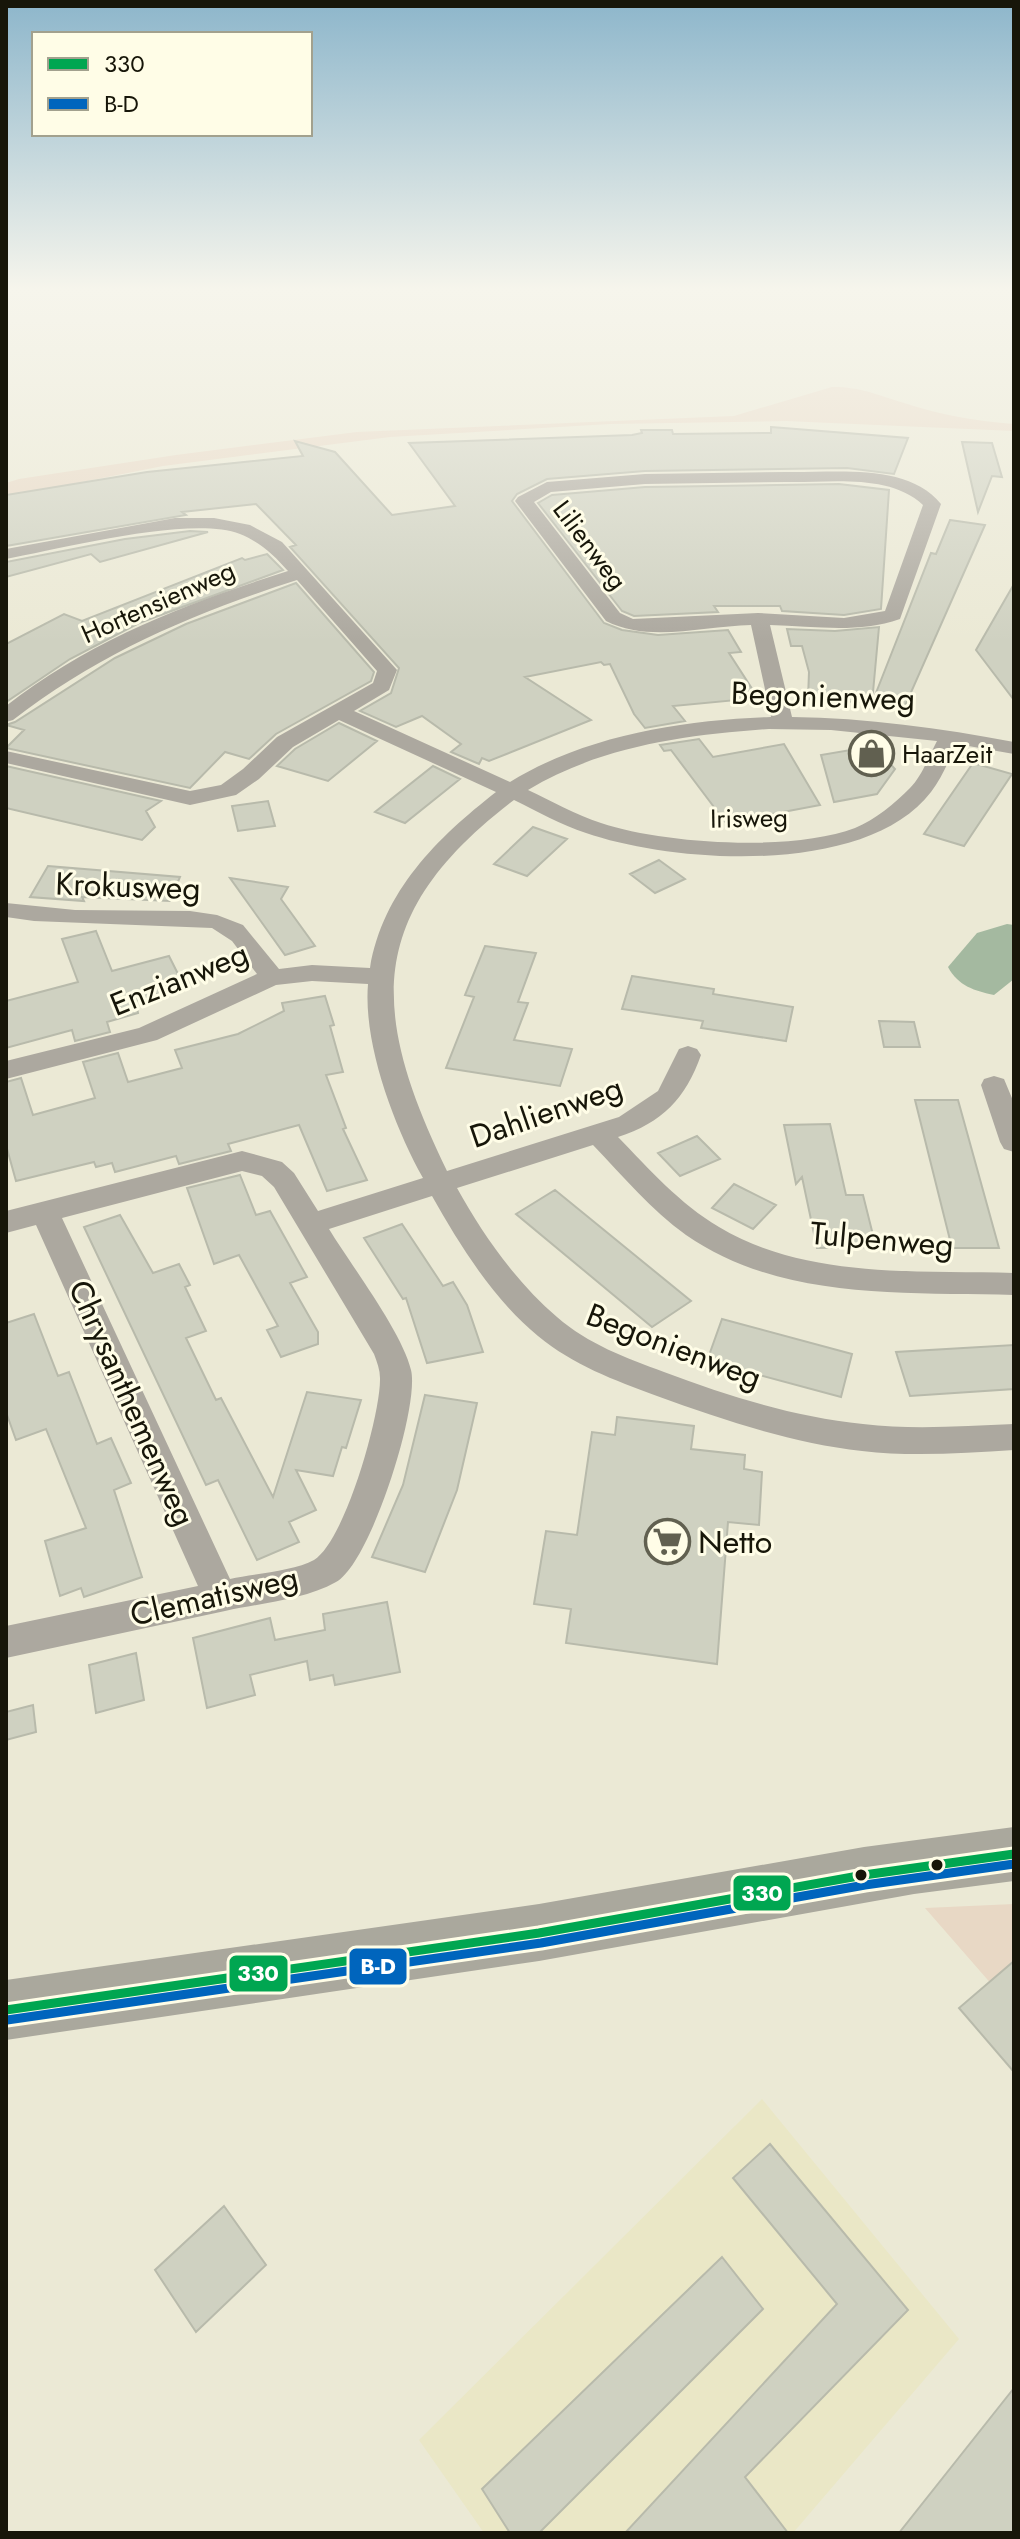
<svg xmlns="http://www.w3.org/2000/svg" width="1020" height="2539" font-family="Jost,sans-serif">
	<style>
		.built { fill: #eae7c6 }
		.green { fill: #e8d8c5 }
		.water { fill: #a4b9a0 }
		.building { fill: #cfd1c1; stroke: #b8baab; stroke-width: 2 }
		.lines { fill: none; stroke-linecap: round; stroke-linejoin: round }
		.street { fill: #aca89f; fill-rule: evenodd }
		.secondary { fill: #aaa89d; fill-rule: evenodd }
		.bus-1-casing { stroke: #fffde7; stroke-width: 15 }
		.bus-2-casing { stroke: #fffde7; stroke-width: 15 }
		.bus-1 { stroke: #00a651; stroke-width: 9 }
		.bus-2 { stroke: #0065bd; stroke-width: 9 }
		.bus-dot { fill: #171609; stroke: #fffde7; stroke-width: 3 }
		.labels { text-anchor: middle; stroke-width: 6; stroke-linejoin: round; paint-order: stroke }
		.far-street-label { font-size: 26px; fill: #171609; stroke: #fffde7 }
		.far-poi-label { font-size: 26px; fill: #171609; stroke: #fffde7; text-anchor: start }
		.street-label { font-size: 32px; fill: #171609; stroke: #fffde7 }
		.poi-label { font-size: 32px; fill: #171609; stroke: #fffde7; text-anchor: start }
		.line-badge { stroke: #fffde7; stroke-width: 3 }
		.badge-label { font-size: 22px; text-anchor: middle; font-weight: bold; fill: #fff }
	</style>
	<rect width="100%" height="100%" fill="#ebe9d5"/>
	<path class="built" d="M762,2099L959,2339L793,2533H484L419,2440Z"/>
	<path class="green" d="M832,387C862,387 877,395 904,403C941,415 976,421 1014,424V431L786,421L610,424L390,437L163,466L6,497V483L19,479L176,455L357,432L734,416Z
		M1014,1904V2010L925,1908Z"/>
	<path class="water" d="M1007,924L1014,925V979L994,995C975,991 958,986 948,967L977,933Z"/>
	<path class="building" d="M771,427L908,438L894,474L847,468L645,471L547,479L517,494L512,501L604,623L622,630L658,635L728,630L741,652L729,653L758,698L673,706L685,721L645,728L634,714L610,664L604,665L601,662L525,677L591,720L489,761L482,758L479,764L451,752L461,744L422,716L396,727L360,711L391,693L399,668L290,547L296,545L256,504L182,512L186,515L6,546V495L147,472L303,456L295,441L335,452L392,515L455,506L409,443L632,435L642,433L641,430H672L673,434L771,433Z
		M962,442L992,443L1002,477L992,476L978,512Z
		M839,484L889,490L881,609L844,615L782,611L780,606H714L718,612L634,616L622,611L538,503L552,495L645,487Z
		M950,520L985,525L905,706L872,703L931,553L936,554Z
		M190,531L208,532L100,562L91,554L6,577V562L125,539Z
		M267,554L283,570L139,623L70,659L6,702V644L64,614L82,621L242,558L245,560Z
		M296,583L374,672L371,681L276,734L249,759L225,752L190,788L6,748L24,730L6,725L15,722L115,658L186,624Z
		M1014,584V700L976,650Z
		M879,627L872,703L808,699L809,672L802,646H791L787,629L835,631Z
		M339,723L377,741L328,781L277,766L295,749Z
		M699,739L713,757L784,744L820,805L726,823L671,750L664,751L660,745Z
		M874,746L895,769L877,794L834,802L821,755Z
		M973,763L1012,774L964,846L924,834Z
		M6,766L161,801L146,811L155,827L142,840L6,808Z
		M433,766L460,779L405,823L375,812Z
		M268,801L275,826L238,831L232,806Z
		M533,827L567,839L527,876L494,864Z
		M659,860L685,879L655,893L630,874Z
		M48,866L180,877L170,901L82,897L84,901L30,897Z
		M230,878L288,887L281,899L315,946L285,955Z
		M96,931L112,971L169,956L184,986L136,1001L138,1013L107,1022L110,1032L75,1041L72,1030L6,1048V1001L78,982L62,939Z
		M485,946L536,953L518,1002L528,1003L514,1040L572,1049L560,1086L446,1068L474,997L465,995Z
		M632,976L714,989L713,994L793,1007L786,1041L701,1028L703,1021L622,1009Z
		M325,996L334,1025L330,1026L343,1072L326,1075L346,1128L343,1129L367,1180L327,1191L299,1125L228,1144L231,1151L179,1164L176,1156L115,1172L112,1163L96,1167L94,1162L16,1181L6,1145V1082L21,1078L33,1115L95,1098L83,1062L118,1053L128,1082L182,1068L175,1050L238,1034L284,1011L282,1003Z
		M879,1021L914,1022L920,1047H884Z
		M915,1100H958L999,1248H952Z
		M830,1124L846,1195H863L876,1247L817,1248L802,1177L796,1184L784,1125Z
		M697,1136L720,1159L680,1176L658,1153Z
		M240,1175L256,1215L270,1211L307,1277L290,1283L318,1332V1344L281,1357L267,1330L278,1326L239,1255L214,1264L187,1188Z
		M734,1184L776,1205L753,1229L712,1208Z
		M555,1190L691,1301L652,1327L516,1214Z
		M120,1215L153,1273L179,1264L190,1285L185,1287L206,1331L186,1338L216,1400L221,1398L273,1497L307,1392L361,1400L346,1448L342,1447L333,1476L296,1470L316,1510L289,1522L299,1542L257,1560L218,1480L206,1485L84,1227Z
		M402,1224L443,1286L453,1282L467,1305L483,1352L427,1363L406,1298L403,1299L364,1238Z
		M34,1314L58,1376L69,1372L97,1444L111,1438L131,1483L114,1490L142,1577L84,1597L81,1588L60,1596L45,1541L86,1528L46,1429L16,1440L6,1412V1323Z
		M722,1319L852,1354L841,1397L707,1361Z
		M1014,1345V1389L910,1396L896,1352Z
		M425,1395L477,1403L457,1490L425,1572L372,1557L403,1485Z
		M617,1417L694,1426L691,1449L745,1455L744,1469L762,1472L759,1525L728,1522L717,1664L566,1643L571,1609L534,1604L546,1531L577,1535L592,1432L615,1435Z
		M387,1602L400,1672L335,1685L333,1675L310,1680L307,1661L250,1675L255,1695L207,1708L193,1638L270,1618L275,1640L325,1630L323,1614Z
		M136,1653L144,1700L96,1713L89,1665Z
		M33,1705L36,1732L6,1740V1712Z
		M1014,1961V2072L959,2008Z
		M770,2144L908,2310L745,2477L788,2533H625L837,2304L733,2178Z
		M224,2206L266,2265L196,2332L155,2270Z
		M722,2257L763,2309L539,2533H510L482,2489Z
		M1014,2388V2533H899Z"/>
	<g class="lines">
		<path class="street" d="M786,472C833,473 908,462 941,504L900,619C856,634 815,626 770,625L792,717C867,718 940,728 1014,742V754L957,744C949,759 942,778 931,792C867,876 676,864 586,833C561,825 537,811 514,800C364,914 370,1012 447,1171L619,1117L658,1091L679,1049L688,1046L697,1049L701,1055C686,1098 662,1123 618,1137C649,1169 680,1204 719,1227C806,1279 916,1270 1014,1273V1295C905,1292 781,1301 686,1235C651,1210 623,1176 593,1145L457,1188C483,1235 516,1282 557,1317C588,1344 626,1358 664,1372C728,1396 794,1417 863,1424C913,1430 964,1426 1014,1424V1450C964,1453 912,1457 862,1451C792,1443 723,1420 657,1396C614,1380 573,1365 538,1336C494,1300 460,1246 432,1196L329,1229C351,1265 402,1332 411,1370C420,1407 370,1564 336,1582C304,1600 261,1603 225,1611C152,1627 79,1642 6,1658V1626L198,1586L36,1225L6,1233V1211L242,1151L282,1162L294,1173L318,1211L423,1178C394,1126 363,1044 368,984L312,981L276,985L157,1040L6,1079V1061L139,1028L257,974L232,941L212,928L34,921L6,917V903L75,910L190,911L217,915L243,925L279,969L312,965L370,968C383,891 437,838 496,792L339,720L293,747L259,779L236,795L190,805L6,763V751L190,791L221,785L243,769L277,737L373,683L377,671L297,580C194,613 99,653 13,720L6,722V706C90,640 187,603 288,571C274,555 260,542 240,534C190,515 61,549 6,559V549L175,518H214L250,525L282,542L397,670L389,690L354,711L510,782C586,735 684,720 771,717L751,625C704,626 649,643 606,621L518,505L515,501L518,497L547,482L645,474ZM786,482C829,483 889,473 923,505L885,611L844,618L758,613L633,619L620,613L534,502L551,492L645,484ZM769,729L831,730L937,741C929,756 922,776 910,788C895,803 875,820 855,828C792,852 664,844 601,823C576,815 552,801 528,790C601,746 686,735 769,729ZM242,1171L262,1176L274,1187L374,1354C377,1362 380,1370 380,1378C381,1414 345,1541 314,1560C294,1571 253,1574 230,1579L62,1218Z
			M994,1076L1004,1079L1014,1103V1152L1004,1149L1000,1142L981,1085L984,1079Z"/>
		<path class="secondary" d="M1014,1827V1881L914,1894L539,1961L6,2040V1980L539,1904L864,1847Z"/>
		<defs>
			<path id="bus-1" d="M6,2010L539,1933L864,1875L1014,1854"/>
			<path id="bus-2" d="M7,2020L541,1943L865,1885L1014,1864"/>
		</defs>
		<use href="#bus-1" class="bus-1-casing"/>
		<use href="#bus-2" class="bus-2-casing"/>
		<use href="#bus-1" class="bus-1"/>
		<use href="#bus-2" class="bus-2"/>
	</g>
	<linearGradient id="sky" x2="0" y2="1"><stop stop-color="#8db6cb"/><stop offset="0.45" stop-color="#f6f5ec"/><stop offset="1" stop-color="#f6f5ec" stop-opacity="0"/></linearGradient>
	<rect width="1020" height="642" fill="url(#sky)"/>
	<defs>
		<symbol id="shop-ring" viewBox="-11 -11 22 22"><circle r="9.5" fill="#fffde7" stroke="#616050" stroke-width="1.5"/><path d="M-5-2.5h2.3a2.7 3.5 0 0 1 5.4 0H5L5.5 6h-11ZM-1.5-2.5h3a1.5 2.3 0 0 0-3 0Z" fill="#616050"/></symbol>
		<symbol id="supermarket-ring" viewBox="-11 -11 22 22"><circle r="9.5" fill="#fffde7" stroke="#616050" stroke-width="1.5"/><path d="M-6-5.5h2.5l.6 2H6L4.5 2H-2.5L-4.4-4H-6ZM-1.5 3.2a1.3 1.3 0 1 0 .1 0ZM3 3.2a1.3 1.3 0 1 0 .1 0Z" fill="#616050"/></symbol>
	</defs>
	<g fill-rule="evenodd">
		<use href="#shop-ring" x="846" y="728" width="51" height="51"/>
		<use href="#supermarket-ring" x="642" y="1516" width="51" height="51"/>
	</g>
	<g class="bus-dot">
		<circle cx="937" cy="1865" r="7"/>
		<circle cx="861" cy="1875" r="7"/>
	</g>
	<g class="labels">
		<g class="far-street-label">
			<text transform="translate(590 545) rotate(53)" y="9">Lilienweg</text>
			<text transform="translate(158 602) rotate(-24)" y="9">Hortensienweg</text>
			<text transform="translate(749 818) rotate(-1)" y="9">Irisweg</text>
		</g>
		<g class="far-poi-label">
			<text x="902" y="763">HaarZeit</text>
		</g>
		<g class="street-label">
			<text transform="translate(823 696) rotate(2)" y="11">Begonienweg</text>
			<text transform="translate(128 886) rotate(2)" y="11">Krokusweg</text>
			<text transform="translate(179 979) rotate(-22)" y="11">Enzianweg</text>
			<text transform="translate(546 1112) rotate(-19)" y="11">Dahlienweg</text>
			<text transform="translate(882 1239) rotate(5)" y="11">Tulpenweg</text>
			<text transform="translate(674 1346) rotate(21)" y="11">Begonienweg</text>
			<text transform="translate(132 1403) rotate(66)" y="11">Chrysanthemenweg</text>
			<text transform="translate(214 1596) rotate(-13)" y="11">Clematisweg</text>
		</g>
		<g class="poi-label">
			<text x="698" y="1553">Netto</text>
		</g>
	</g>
	<g class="line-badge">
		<rect x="732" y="1874" width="60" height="38" rx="8" fill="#00a651"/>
		<rect x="348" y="1947" width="60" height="39" rx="8" fill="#0065bd"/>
		<rect x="228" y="1954" width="61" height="39" rx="8" fill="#00a651"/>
	</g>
	<g class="badge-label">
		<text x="762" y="1901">330</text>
		<text x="378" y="1974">B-D</text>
		<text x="258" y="1981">330</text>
	</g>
	<rect width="1020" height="2539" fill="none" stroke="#171609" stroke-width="16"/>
	<rect x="32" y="32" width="280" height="104" fill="#fffde7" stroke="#a2a18e" stroke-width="2"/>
	<rect x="48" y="58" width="40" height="12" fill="#00a651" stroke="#a2a18e" stroke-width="2"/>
	<text x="104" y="72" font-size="24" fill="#171609">330</text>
	<rect x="48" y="98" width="40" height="12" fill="#0065bd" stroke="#a2a18e" stroke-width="2"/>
	<text x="104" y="112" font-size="24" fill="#171609">B-D</text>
</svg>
